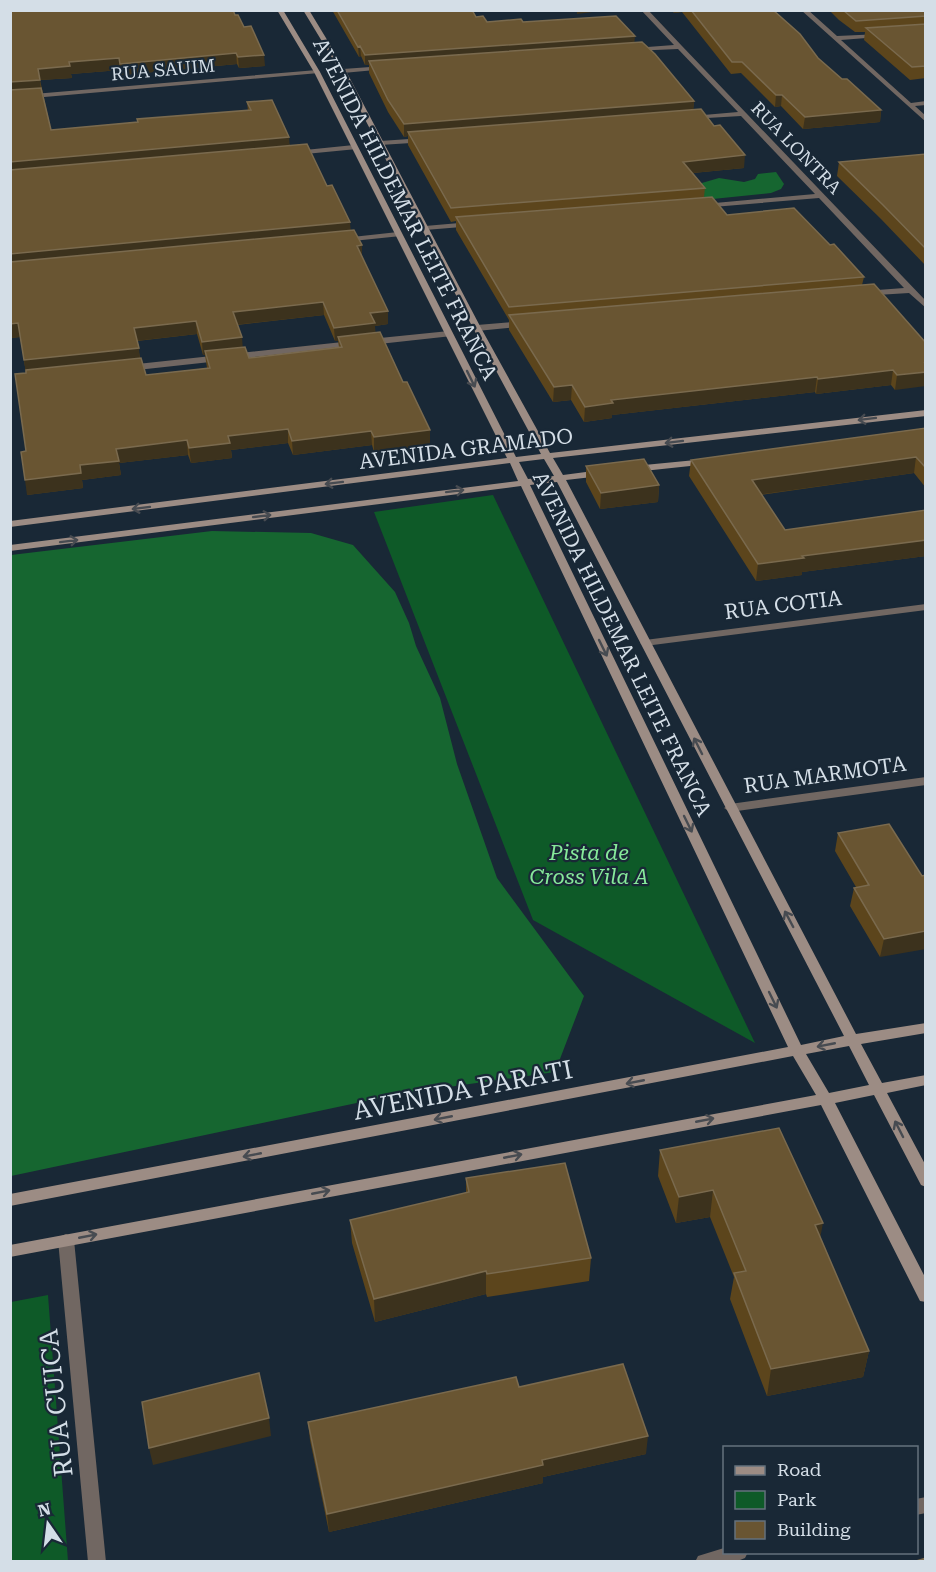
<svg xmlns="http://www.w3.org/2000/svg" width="936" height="1572" font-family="'Roboto Serif',serif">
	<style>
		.green { fill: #0e5a28 }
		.forest { fill: #166630 }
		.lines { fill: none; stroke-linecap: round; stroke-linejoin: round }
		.street { fill: #716762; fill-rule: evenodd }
		.secondary { fill: #9c8c84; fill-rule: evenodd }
		.wall { fill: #5c451c; fill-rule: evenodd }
		.shaded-wall { fill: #3c321d }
		.building { fill: #695532; stroke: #7a6a4e; stroke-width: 1.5 }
		.oneway { stroke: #474b51 }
		.labels { text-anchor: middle; stroke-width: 4.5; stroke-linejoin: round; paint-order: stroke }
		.far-street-label { font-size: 18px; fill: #d4dee7; stroke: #192836 }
		.street-label { font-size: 21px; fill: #d4dee7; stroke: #192836 }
		.park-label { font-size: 21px; font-style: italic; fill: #86e99a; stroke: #192836 }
		.near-street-label { font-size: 26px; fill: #d4dee7; stroke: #192836 }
	</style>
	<rect width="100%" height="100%" fill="#192836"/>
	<path class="green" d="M493,495L755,1043L533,920L374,512Z
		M48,1295L68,1561H11V1302Z"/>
	<path class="forest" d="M776,172L784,184L781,189L771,193L703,200L695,185L719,178L744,182L755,179L758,174Z
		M212,531L311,533L353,545L395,592L409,623L416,646L440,698L457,764L497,878L584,996L555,1072L399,1094L11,1176V555Z"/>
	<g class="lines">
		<path class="street" d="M641,10H648L682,46L926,301V308L909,293L861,296L860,294L864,291L904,288L819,198L701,208V204H704L815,194L741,116L690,119V117L692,116L738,112L678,49L632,51L631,50L634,48L674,45Z
			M801,10H808L837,36L881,34L882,35L879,37L841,40L911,103L926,101V105L915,106L926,116V122Z
			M384,66L386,67V69L343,73L340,71L343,69Z
			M317,70L320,72L319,73L10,100V96Z
			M424,138L428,140L427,142L380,145L376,143L380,141Z
			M354,145H357V149L295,155L291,153L295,151Z
			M471,222L475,224L474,226L425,230L421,228L425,226Z
			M398,232L402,234L401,236L343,242L339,240L343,238Z
			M524,321L528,324L527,326L477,331L473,328L477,325Z
			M449,331L453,334L452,336L370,345L366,342L370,339Z
			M352,341L356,344L355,346L128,371L124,368L128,365Z
			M926,604V610L645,646L640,643L645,640Z
			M926,777V785L730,812L724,808L730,804Z
			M66,1234L71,1236L74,1240L106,1562H88L58,1240L61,1236Z
			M926,1497V1513L916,1515V1499Z
			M724,1548V1552H748L745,1558L735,1562H695L698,1556Z"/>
		<path class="secondary" d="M277,10H283L320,72L516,457L541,454L473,328L340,71L303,10H309L346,71L481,328L550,453L926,410V416L553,458L563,475L601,470L606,473L601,476L566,480L856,1034L926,1023V1033L861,1044L882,1083L926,1075V1085L887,1093L926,1166V1187L921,1185L874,1095L835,1103L926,1279V1302L920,1301L821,1105L10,1257V1245L816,1095L793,1056L10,1206V1194L788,1047L521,486L10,551V545L518,481L510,463L10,527V521L507,458L314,72ZM544,459L554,476L528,479L519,462ZM557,482L844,1036L801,1045L530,485ZM849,1046L869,1085L829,1093L806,1054Z
			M706,459L711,462L709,464L634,472L629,469L634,466Z"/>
	</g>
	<path class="wall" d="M332,10H472L476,17L487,22H523L634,43L694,101L693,110L744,168L693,173L705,188L704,197L727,215L830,245L864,277L862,285L926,343L895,390L891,385L816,394L815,392L612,415V418L584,422L571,400L553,402L509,330V320L456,230V221L451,222L408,145V136L404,137L388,112L369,73V65H365L361,56L359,57Z
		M672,10H773L818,58L842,79L881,110L880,122L803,129L781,106L775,107L741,73L731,74L682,12L674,13Z
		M829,10H926V78L910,80L864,40L865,32H855L839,20Z
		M10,11L235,15L244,27L265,66L239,68L237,64L122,75L120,70L71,74L72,78L40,80L51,130L137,122V119L248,111L247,102L290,145L327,186L350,230L362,257L388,324L375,326V333L430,430V445L374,452L372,445L293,455L288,443L231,450L232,458L191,463L188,455L119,463L121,475L82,480L83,488L27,495L26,373L20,337L10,338ZM324,315L335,341H338L339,347L249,358L242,347L237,325ZM197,334L203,355H205L207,368L146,375L140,358L137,341Z
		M926,154V266L881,219L837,176L839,162Z
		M926,428V488L914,473L761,495L785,530L926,510V556L802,572V575L756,581L689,476L691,460Z
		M586,466L659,485L658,502L600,509L586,482Z
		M838,833L922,876L880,957L850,906L854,888L856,887L835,851Z
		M660,1150L820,1237L869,1351L863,1377L767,1396L730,1299L734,1277L710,1217L676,1223L658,1176Z
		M466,1178L591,1258L589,1281L487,1297L486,1294L375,1322L352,1243L350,1220L466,1193Z
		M519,1387L646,1454L543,1477V1483L329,1532L310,1440L308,1422Z"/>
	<path class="shaded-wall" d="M577,10H608L577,14Z
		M675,10H683L682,12L674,13Z
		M635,36L634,46L369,61V65H365V55Z
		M360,46L361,56L359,57L358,47Z
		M236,53L237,64L122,75L120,64Z
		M264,55L265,66L239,68L238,57Z
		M119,58L120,70L71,74L72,78L40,80L41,91L10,94V82L38,69L69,62Z
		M776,95H782L781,106L775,107Z
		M694,101L693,113L408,132V136L404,137V124Z
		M881,110L880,122L803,129L805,117Z
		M289,137L290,149L10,175V162Z
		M745,155L744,168L682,174L683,162Z
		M350,222L351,234L10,267V254Z
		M362,245V258L357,246Z
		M323,302L324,315L234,325L233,312Z
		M388,311V324L375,326L376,337H338V341H335L334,328L370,313Z
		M196,321L197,334L135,341L134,328Z
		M18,323L21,337L10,338V324Z
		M242,337L243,351H205V355H203L202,342Z
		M139,348L140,362L26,374L24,360Z
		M926,363V386L895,390L897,375Z
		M893,370L891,385L816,394L818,379Z
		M817,377L815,392L612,415V418L584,422L585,407L611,400Z
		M572,385L571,400L553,402L554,387Z
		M288,429V443L231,450L232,458L191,463L189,448L228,436Z
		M430,430V445L374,452V437Z
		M371,431L372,445L293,455L292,441Z
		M187,440L188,455L119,463L121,475L82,480L83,488L27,495L25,480L80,465L116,449Z
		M916,457L914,473L750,496L752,480Z
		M659,485L658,502L600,509L601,493Z
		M926,540V556L802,572V575L756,581L758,564L802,556Z
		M926,931V949L880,957L884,939Z
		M713,1190L710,1217L676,1223L679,1197Z
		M823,1223L818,1249L815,1225Z
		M486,1271V1294L375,1322L374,1299Z
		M869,1351L863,1377L767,1396L771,1369Z
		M269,1418L271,1436L153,1465L149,1448Z
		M648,1436L646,1454L543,1477V1483L329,1532L327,1514L542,1460Z"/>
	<path class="building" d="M233,10L235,15H238L244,27L251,26L264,55L238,57L236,53L120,64L119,58L69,62L70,66L38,69L40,80L10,82V11Z
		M337,10H472L476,17L483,16L487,22L521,19L523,22L616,16L635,36L365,55L360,46L358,47Z
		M691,10H773L800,34L818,58L842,79H847L881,110L805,117L782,95H776L742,62H732Z
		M843,10H926V16L856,21Z
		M926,24V66L912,67L866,28Z
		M642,42L655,54L694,101L404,124L388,100L369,61Z
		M41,88L51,130L138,122L137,119L251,110L247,102L272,100L289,137L10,162V90Z
		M701,109L714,126L720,125L745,155L683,162L705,188L451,208L408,132Z
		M307,144L327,186L332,185L350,222L10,254V170Z
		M926,154V249L883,205L839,162Z
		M712,197L727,215L794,208L830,245L834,244L864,277L509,307L456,217Z
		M354,230L362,245L357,246L388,311L370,313L375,323L334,328L323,302L233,312L242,337L202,342L196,321L134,328L139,348L24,360L18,323L10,324V262Z
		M874,284L926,343V363H925L926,364V372L897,375L893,370L818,379L817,377L611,400L613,403L585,407L572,385L554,387L509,315Z
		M380,332L403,382H407L430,430L374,437L371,431L292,441L288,429L228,436L230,443L189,448L187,440L116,449L119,461L80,465L81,473L25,480L21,452L26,451L15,374L26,373V370L141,358L146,375L210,368L205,351L245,347L249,358L342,347L338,337Z
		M926,428V468L916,457L752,480L785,530L926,510V540L802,556L804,558L758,564L691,460Z
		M644,459L659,485L601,493L586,466Z
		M889,824L922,876L926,875V931L884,939L854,888L869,885L838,833Z
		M779,1128L823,1223L815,1225L869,1351L771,1369L734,1273L746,1271L713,1190L679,1197L660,1150Z
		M565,1163L591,1258L487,1274L486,1271L374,1299L350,1220L469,1192L466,1178Z
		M623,1364L648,1436L542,1460L543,1465L327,1514L308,1422L516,1377L519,1387Z
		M259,1373L269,1418L149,1448L142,1402Z
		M926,1558V1562H913Z"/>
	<defs><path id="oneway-shaft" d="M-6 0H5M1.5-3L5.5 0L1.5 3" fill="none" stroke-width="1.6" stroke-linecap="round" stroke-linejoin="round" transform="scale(1.5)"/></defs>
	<g class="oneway">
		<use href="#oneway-shaft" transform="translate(471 379) rotate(64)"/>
		<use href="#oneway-shaft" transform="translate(867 419) rotate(173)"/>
		<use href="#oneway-shaft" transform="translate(674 442) rotate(173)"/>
		<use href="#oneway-shaft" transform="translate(334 483) rotate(173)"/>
		<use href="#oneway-shaft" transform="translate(455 491) rotate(-7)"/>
		<use href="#oneway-shaft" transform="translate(141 508) rotate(173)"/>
		<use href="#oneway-shaft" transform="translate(262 516) rotate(-7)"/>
		<use href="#oneway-shaft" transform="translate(69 541) rotate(-7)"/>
		<use href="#oneway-shaft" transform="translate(603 648) rotate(64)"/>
		<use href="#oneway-shaft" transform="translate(698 746) rotate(-117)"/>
		<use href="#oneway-shaft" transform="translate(688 824) rotate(64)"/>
		<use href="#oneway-shaft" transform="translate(789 919) rotate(-118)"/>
		<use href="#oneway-shaft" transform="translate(773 1000) rotate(64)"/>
		<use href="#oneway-shaft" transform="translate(826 1045) rotate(169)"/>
		<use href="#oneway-shaft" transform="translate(635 1082) rotate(169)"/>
		<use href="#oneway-shaft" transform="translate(443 1118) rotate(169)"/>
		<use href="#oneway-shaft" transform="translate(705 1120) rotate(-11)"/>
		<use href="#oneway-shaft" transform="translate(899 1129) rotate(-117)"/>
		<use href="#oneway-shaft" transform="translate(252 1155) rotate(169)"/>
		<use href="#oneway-shaft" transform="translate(513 1156) rotate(-11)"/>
		<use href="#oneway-shaft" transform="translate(321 1192) rotate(-11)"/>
		<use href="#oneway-shaft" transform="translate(88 1236) rotate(-11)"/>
	</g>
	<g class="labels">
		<g class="far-street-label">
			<text transform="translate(163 70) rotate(-5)" y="6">RUA SAUIM</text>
			<text transform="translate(796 148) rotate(46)" y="6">RUA LONTRA</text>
		</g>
		<g class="street-label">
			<text transform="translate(405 209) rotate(63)" y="7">AVENIDA HILDEMAR LEITE FRANCA</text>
			<text transform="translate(466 449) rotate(-7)" y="7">AVENIDA GRAMADO</text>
			<text transform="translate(783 605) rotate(-7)" y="7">RUA COTIA</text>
			<text transform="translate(622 644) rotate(64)" y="7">AVENIDA HILDEMAR LEITE FRANCA</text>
			<text transform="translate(825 775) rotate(-8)" y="7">RUA MARMOTA</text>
		</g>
		<g class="park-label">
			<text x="589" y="860">Pista de<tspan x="589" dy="24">Cross Vila A</tspan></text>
		</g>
		<g class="near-street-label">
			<text transform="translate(463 1090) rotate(-11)" y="9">AVENIDA PARATI</text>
			<text transform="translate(56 1403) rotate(-96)" y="9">RUA CUICA</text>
		</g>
	</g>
	<rect width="936" height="1572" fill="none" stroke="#d4dee7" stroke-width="24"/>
	<rect x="723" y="1446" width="195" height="108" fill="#192836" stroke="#64717d" stroke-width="1.5"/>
	<rect x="735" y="1466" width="30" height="9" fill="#9c8c84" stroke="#64717d" stroke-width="1.5"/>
	<text x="777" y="1476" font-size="18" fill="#d4dee7">Road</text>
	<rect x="735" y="1491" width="30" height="18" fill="#0e5a28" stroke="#64717d" stroke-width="1.5"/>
	<text x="777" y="1506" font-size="18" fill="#d4dee7">Park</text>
	<rect x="735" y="1521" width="30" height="18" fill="#695532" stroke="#64717d" stroke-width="1.5"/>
	<text x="777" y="1536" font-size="18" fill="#d4dee7">Building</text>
	<g transform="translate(48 1524) rotate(346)" stroke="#192836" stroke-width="4.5" paint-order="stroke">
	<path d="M0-4.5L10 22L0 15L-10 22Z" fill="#d4dee7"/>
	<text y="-9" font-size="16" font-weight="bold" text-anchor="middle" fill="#d4dee7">N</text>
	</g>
</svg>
